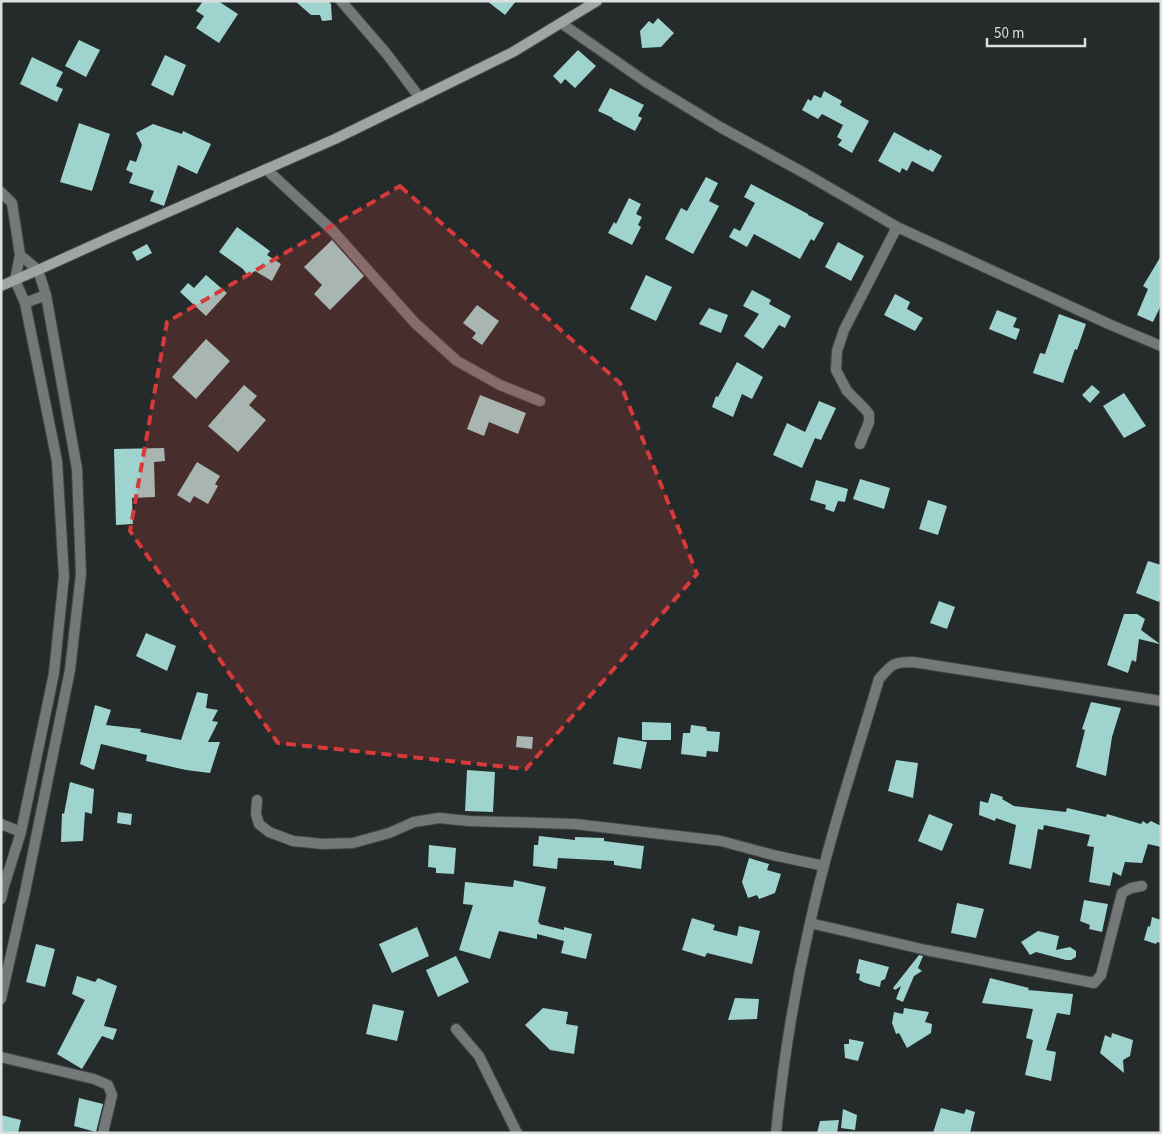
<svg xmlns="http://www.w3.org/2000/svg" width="1162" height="1134" font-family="'Source Sans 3',sans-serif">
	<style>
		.building { fill: #9ed4cd }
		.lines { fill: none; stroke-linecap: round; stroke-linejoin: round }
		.street-casing { stroke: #414847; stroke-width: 12 }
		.secondary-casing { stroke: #414847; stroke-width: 12 }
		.street { stroke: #757878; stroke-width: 10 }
		.secondary { stroke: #a0a5a4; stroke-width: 10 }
		.marked { fill: #d63a3a; fill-opacity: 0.2; stroke: #d63a3a; stroke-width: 4; stroke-dasharray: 10 6; stroke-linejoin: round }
	</style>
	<rect width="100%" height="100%" fill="#242b2a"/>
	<path class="building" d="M203,1H218L238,14L219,43L196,28L204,16L196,11Z
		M295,1H328L331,4L332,20L322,21L320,15H311Z
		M487,1H516L505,15Z
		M658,18L674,33L661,47L642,48L640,31L649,21L653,24Z
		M79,40L100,50L86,77L65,66Z
		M578,50L596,66L575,88L565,79L561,84L553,76Z
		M165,55L186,65L173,96L151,85Z
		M32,57L63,72L56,86L63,89L57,102L20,84Z
		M610,88L644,105L638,116L642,118L635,131L612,119L613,118L598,111Z
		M824,91L842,101L840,105L869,121L852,153L838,145L842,140L837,137L843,125L822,114L818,119L802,110L808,99L811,101L814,95L821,98Z
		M79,123L110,134L92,191L60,182Z
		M153,124L182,134L183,131L211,144L197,174L178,165L164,206L150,201L154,191L129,183L133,173L126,170L130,160L136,162L142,145L136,133Z
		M894,132L929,151L930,149L942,156L933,172L912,161L907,171L902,168L900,173L878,161Z
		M706,177L718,183L709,201L719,206L693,254L665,239L681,208L687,211Z
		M751,184L808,214V215L824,223L814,241L811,239L800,259L754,234L747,247L729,237L734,228L740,231L755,203L744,197Z
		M629,198L641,204L636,214L642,217L638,225L641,227L632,245L608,233L614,222L616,224Z
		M237,227L270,251L267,255L281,264L272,281L255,271L248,276L243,269L219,252Z
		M332,240L364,276L330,310L314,294L322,285L304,267Z
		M838,242L864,256L851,281L825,267Z
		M147,244L152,253L137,261L132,252Z
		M1161,256V305L1153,322L1137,315L1148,289L1143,286Z
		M206,275L227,293L206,316L180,292L188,283L194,288Z
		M646,275L672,287L656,321L630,309Z
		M752,290L771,300L769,304L791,316L785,328L779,325L763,349L744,336L759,314L743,306Z
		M895,294L910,302L907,309L923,318L915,331L884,315Z
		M477,305L499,321L482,345L472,338L476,333L463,323Z
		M709,308L728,315L721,333L699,324Z
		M997,310L1017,318L1013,327L1020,329L1016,340L989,329Z
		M1059,314L1086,324L1077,350L1075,349L1063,383L1033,373L1040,353L1045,354Z
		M206,339L230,361L196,399L172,377Z
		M737,362L763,377L752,399L742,394L733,417L712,407L716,396L718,397Z
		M244,385L257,396L249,405L266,420L238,452L208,426Z
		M1092,385L1100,392L1090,403L1082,395Z
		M1124,393L1146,426L1124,438L1103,406Z
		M480,395L526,413L518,434L489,422L484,436L467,429Z
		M819,401L836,408L821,440L815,438L802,468L773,455L787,423L805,432Z
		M164,448L165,461L154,462L155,497L132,498L133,524L116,525L114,449Z
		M197,462L220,476L215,484L218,486L208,504L194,496L190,503L177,495Z
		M860,479L890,488L884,509L853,499Z
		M816,480L848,489L845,502L838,501L834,512L825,509L826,505L810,500Z
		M928,500L947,506L938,535L919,529Z
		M1148,561L1161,565V597L1159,602L1136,593Z
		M939,601L955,607L947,629L930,623Z
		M1124,614H1137L1145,619L1141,630L1160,644L1139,639L1136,662L1132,660L1128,673L1107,665Z
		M146,633L176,646L167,671L136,656Z
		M197,692L208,694L206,708L218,710L212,721L218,722L208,742H220L210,773L186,770L146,761L147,755L101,744L94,770L80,764L95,705L111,710L106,725L141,729L140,732L181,740Z
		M1091,702L1121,708L1112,737L1106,776L1076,767L1085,730L1082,729Z
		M642,722L671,723V740H642Z
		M691,725L706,727L707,731L720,732L718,752L707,751L706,757L681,754L683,733H690Z
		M517,736L533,737L532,749L516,747Z
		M618,737L647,742L641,769L613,764Z
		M896,760L918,763L913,798L888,791Z
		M467,770L495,772L493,812L465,811Z
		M70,782L94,789L92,814L85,812L83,841L61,842L62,813L64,814Z
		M991,793L1003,797L1002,799L1014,806L1066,812L1067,808L1106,817L1107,814L1141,824L1143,821L1147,824L1151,821L1161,826V847L1148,844L1142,863L1125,862L1121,876L1113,872L1110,886L1089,882L1094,847L1087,846L1090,835L1044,825L1043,830L1038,829L1031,869L1009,864L1016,825L996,818L995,821L979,815L980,801L988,803Z
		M118,812L132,814L131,825L117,823Z
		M929,814L953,824L942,851L918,841Z
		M539,836L575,840V837L604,838V841L644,846L641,869L614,865V861L558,858L557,869L533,866L534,845H538Z
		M429,845L456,848L454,874L436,873V868L428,867Z
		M749,858L769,864L767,870L781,874L775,893L759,899L757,895L748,898L742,882Z
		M514,880L546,887L538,922L540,923L539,924L564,930V927L592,934L586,959L561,953L564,941L537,934V939L499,931L490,959L459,950L473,905L463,904L465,882L513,887Z
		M1084,900L1108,904L1102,932L1089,929L1090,925L1080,921Z
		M957,903L984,909L976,938L951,933Z
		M1152,917L1161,920V943L1157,942L1156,944L1144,940L1148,926L1150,927Z
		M692,918L715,925L713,930L737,936L739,926L760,931L752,964L707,953L705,957L682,950Z
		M417,927L429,956L392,973L379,944Z
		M1038,931L1059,936L1056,950L1070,947L1076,951V957L1071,960H1066L1036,952L1030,955L1021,942Z
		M36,944L55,949L45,987L26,982Z
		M919,955L923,956L918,968L922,971L914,976L903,1002L896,999L901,986L895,990L893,988Z
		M456,956L469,982L438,997L426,970Z
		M859,959L889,967L885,979L881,981L880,987L865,983L859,980L860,974L856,973Z
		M77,976L95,982L98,978L117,986L104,1026L117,1029L113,1040L102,1036L82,1069L57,1054L85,1000L72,994Z
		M990,978L1029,988L1028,990L1073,994L1070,1015L1057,1013L1046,1050L1056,1052L1051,1081L1025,1075L1033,1040L1026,1038L1033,1009L982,1003Z
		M735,998L759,999L757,1019L728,1020Z
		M373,1004L404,1011L397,1041L366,1034Z
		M543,1008L568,1012L566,1024L578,1026L574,1054L550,1050L525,1025Z
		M904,1008L929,1012L925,1022L932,1024L931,1033L907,1048L899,1033L896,1034L892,1023L894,1012L903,1014Z
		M1112,1033L1133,1040L1130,1056L1123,1060L1124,1073L1100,1053L1105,1035L1111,1038Z
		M849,1039L864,1042L858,1061L845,1058L844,1044H849Z
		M79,1098L103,1104L96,1132L74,1126Z
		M941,1108L964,1114L966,1109L975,1112L970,1133H933Z
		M843,1109L857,1115L855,1130L841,1128Z
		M1,1115L21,1120L18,1133H1Z
		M839,1120L837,1133H817L820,1121Z"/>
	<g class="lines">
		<defs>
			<path id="street" d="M341,1L386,53L420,98
				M561,23L646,82L720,127L806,174L897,227L1111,325L1161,346
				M266,169L332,230L415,323L457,361L500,385L540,401
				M1,192L12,203L20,255L15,280L25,303L57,461L64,576L54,673L21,832L4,886L1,899
				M25,303L46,295
				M860,444L869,422V414L864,408L847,391L836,370L837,351L844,330L897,227
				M257,800L256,814L259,824L269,832L293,841L323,844L353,843L389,833L414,822L439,818L469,821L575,824L721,841L773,855L824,866
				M1,824L21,832
				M810,923L926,950L1094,983L1101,975L1122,893L1131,888L1142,886
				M1,999L25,892L70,670L81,574L77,469L46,295L38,270L20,255
				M456,1029L479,1056L517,1133
				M1,1057L94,1079L108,1085L112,1095L103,1133
				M776,1133C783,1062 794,993 810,923C828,841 855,760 879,679C892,664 893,662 913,662L1161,701"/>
			<path id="secondary" d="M1,286L38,270L111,237L335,139L513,52L597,1"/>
		</defs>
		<use href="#street" class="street-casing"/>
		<use href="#secondary" class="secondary-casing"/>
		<use href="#street" class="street"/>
		<use href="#secondary" class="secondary"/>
	</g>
	<path class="marked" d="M400,186L620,383L697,574L526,769L278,743L130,531L167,322Z"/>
	<rect width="1162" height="1134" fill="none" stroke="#dbdfdf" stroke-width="5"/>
	<path d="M987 38v8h98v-8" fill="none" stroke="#dbdfdf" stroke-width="2.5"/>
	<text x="994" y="38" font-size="15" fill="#dbdfdf" stroke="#242b2a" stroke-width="4" paint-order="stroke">50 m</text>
</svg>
